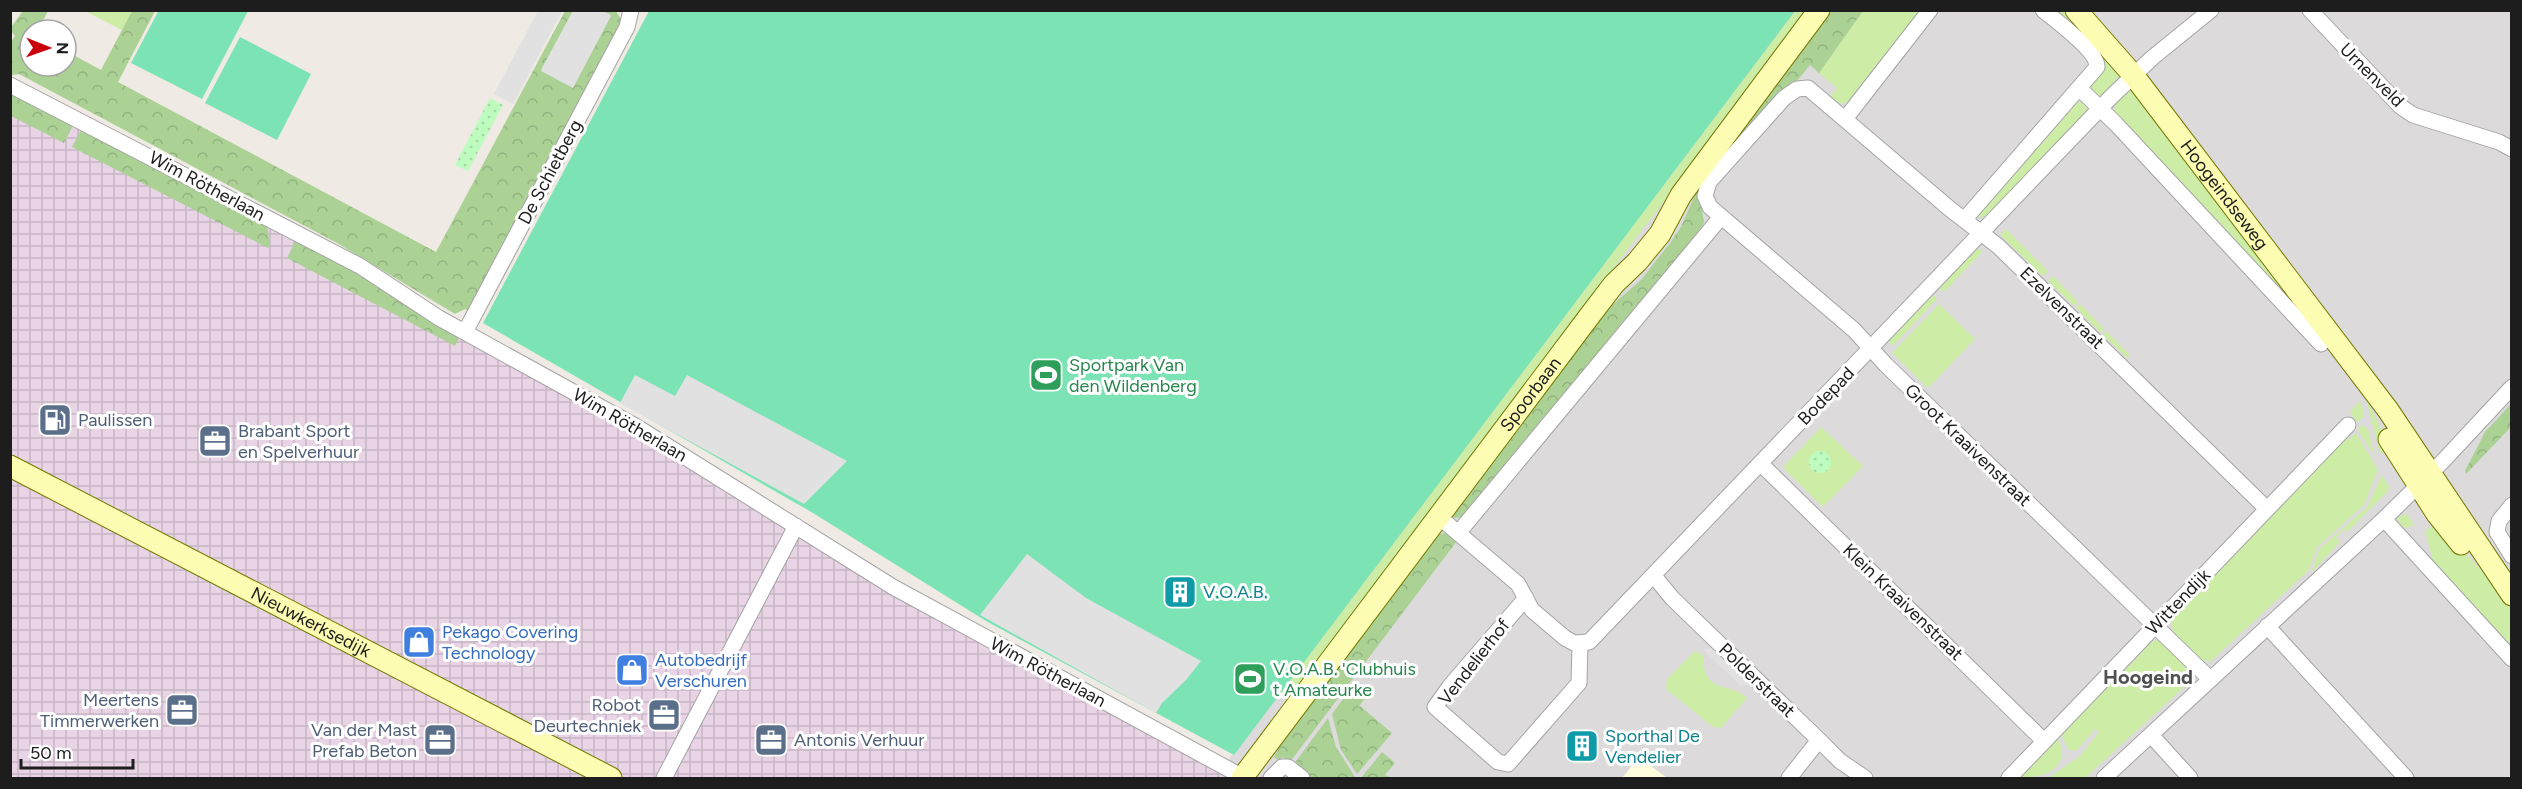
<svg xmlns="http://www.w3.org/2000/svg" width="2522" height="789" font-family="Figtree,sans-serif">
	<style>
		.residential { fill: #dcdada }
		.industrial { fill: url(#industrial-grid) }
		.education { fill: #fffddc }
		.grass { fill: #cdeca6 }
		.forest { fill: url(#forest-crowns) }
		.park { fill: url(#park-dots) }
		.pitch { fill: #7ce3b4 }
		.parking { fill: #e1e1e1 }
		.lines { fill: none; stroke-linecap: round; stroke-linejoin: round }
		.street-casing { stroke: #a4a4a4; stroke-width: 17 }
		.secondary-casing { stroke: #747900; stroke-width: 23 }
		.street { stroke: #fff; stroke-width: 15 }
		.secondary { stroke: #fdfcb3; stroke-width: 21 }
		.labels { text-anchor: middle; stroke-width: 6; stroke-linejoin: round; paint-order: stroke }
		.street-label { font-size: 18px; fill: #1d1d1d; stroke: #fff }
		.leisure-label { font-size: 18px; fill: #27864d; stroke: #fff; text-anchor: start }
		.service-label { font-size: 18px; fill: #4e5e75; stroke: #fff; text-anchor: start }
		.culture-label { font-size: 18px; fill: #0d838f; stroke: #fff; text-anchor: start }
		.shop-label { font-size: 18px; fill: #366cbe; stroke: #fff; text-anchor: start }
		.neighbourhood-label { font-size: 20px; font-weight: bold; fill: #505050; stroke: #fff }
	</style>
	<defs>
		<pattern id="industrial-grid" width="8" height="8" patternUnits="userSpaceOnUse" patternTransform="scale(1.5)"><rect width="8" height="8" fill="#e9d4e6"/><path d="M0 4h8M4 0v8" fill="none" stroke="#c7b6c5"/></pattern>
		<pattern id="forest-crowns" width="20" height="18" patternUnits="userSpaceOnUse" patternTransform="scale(1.5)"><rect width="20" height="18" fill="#abd195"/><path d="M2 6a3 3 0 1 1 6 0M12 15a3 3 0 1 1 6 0" fill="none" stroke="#93b380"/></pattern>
		<pattern id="park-dots" width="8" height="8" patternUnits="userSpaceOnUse" patternTransform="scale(1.5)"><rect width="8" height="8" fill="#bdfcbe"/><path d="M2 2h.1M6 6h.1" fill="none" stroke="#a2d8a3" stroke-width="1.8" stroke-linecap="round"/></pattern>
	</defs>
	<rect width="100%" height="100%" fill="#efeae3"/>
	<path class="residential" d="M1783,11H2511V778H1215Z"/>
	<path class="industrial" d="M10,92L259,214L1226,773L1223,778H11Z"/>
	<path class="education" d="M1639,757L1667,778H1622Z"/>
	<path class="grass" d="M85,11H132L122,30Z
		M1795,11H1808L1287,700L1280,694Z
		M1863,11H1920L1850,101L1841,104L1830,97L1837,88L1819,73Z
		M2049,11H2067L2120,75L2103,95L2096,96L2091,89L2092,83L2103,70V57Z
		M2133,90L2319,335L2114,113C2114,100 2123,94 2133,90Z
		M2076,102H2083L2087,106L2086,113L1987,216L1980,218L1978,215Z
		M2006,229L2048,271L2043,276L2000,235Z
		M1977,248L1982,252L1944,292L1939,287Z
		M2053,276L2078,302L2074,306L2048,281Z
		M1932,294L1937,299L1893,346L1888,341Z
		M1939,304L1975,339L1928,388L1892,353Z
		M2080,304L2104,329L2101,333L2076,308Z
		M2106,331L2130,355L2127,358L2103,335Z
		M2365,396L2390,448L2380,454Z
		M2361,401L2364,417L2356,422L2350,411Z
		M2363,425L2368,429L2375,457L2358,430L2359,427Z
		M1821,427L1863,466L1823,507L1785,470L1784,466Z
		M2356,433L2378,470L2364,505L2317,547L2308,571L2210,662L2207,659L2203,663C2191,651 2167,636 2172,618L2344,438L2348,440Z
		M2382,475L2389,487L2388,491L2347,532L2345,529L2336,537L2340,542L2311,573L2319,549L2367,507Z
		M2407,514L2414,525L2404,528L2396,518Z
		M2439,522L2453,541L2494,583L2511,607V649L2434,565L2425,531Z
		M2153,641H2162L2194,671L2191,674L2194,678L2085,778H2048L2080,756L2099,732L2095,729L2079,748L2075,751L2068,749L2061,734Z
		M1695,651L1703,655C1703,696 1730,681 1747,698L1721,728L1713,727L1666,689L1667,679Z
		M2058,738C2072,769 2044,778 2018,778Z"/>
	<path class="forest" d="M23,11H48L38,30H30V66H66V51L101,70L132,11H155L118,82L436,252L565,11H573L541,70L611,15L602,11H616L623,23L468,311L465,309L455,314L337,243L19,74L12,75L10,43L15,36L11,31V27Z
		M1830,11H1863L1819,73L1810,65L1700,198L1704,222L1699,235L1462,517L1455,518L1451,515L1604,312L1641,280L1670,243L1681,227L1700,183Z
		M10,94L74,124L64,143L11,116Z
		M82,128L267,224L270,245L268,248L72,147Z
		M296,240L359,273L460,336L455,346L287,258Z
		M2511,404V427L2466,474L2465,471L2485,432Z
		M1445,533L1457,541L1290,762L1283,757L1279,761L1274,757L1294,722L1436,535Z
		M1354,684L1368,695L1358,707L1360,706L1392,733L1357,774L1341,750L1332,714Z
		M1328,718L1336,747L1355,777L1353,778H1312L1294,764Z
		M1382,752L1395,763L1385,775L1392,778H1361Z"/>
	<path class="park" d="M490,98L503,105L468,171L455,165Z
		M1809 462a11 11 0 1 1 22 0a11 11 0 1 1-22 0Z"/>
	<path class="pitch" d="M159,10L248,11L202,99L131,63Z
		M649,11H1795L1234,755L986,621L813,513L483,323Z
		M240,37L311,74L277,140L205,103Z"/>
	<path class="parking" d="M538,11H562L513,104L494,94Z
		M573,11H602L611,16L573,88L541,71Z
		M635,375L675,396L687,375L847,461L804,504L620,403Z
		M1027,554L1086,598L1201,661L1186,680L1162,703L1156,713L980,615Z
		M1715,647L1753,683L1741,686L1703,650Z"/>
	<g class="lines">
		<defs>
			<path id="street" d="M2310,10L2400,106L2413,115L2499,142L2512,149
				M10,85L360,266L439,318L637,427L893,587L1243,777
				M2079,88L2116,124L2321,344
				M1845,119L1930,10
				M1964,220L2097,67C2098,51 2056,21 2043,10
				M465,332L627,27L631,10
				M1761,464L2044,741
				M2512,505L2499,521L2497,532L2512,556
				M1438,516L1518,584L1532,610L1565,638L1574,643L1589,642L2112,96L2152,58L2211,10
				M2384,519L2512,659
				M1459,532L1721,217
				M1654,576L1672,598L1819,740L1840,761L1865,778
				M1526,598L1450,686L1435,707L1498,762L1508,764L1579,683L1580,644
				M2267,626L2406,778
				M2210,679L1886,365L1854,330L1710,207L1705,196L1709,182L1784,98L1797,89L1808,88L1950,209L1998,246L2267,509
				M2151,735L2190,778
				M664,778L796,526
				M1271,778L1282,767H1288L1302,778
				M1789,778L1819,740
				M2009,778L2348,425
				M2104,778L2384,519L2443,461L2512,387"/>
			<g id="secondary">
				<path id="s1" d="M2076,10L2134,76L2388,410L2512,595"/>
				<path d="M2389,439L2437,514L2461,544"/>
				<path id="s2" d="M10,466L611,778"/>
				<path id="s3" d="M1242,778L1591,314L1614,284L1637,262L1660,234L1681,195L1819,10"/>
			</g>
		</defs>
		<use href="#street" class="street-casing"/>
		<use href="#secondary" class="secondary-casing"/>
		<use href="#street" class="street"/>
		<use href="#secondary" class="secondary"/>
	</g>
	<defs>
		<symbol id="stadium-square" viewBox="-11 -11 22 22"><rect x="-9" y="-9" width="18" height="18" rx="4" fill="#2e9e5b" stroke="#fff"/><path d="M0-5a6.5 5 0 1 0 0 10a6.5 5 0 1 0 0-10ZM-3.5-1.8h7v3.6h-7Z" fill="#fff"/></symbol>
		<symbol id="fuel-square" viewBox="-11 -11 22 22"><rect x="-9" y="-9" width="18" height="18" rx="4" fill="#5c6f8a" stroke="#fff"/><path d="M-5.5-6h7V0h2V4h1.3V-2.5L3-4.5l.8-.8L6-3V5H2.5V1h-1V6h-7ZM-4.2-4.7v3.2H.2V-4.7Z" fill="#fff"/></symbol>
		<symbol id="office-square" viewBox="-11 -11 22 22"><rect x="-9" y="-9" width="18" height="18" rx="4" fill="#5c6f8a" stroke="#fff"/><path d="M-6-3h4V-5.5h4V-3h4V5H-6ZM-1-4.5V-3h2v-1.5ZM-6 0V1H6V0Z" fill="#fff"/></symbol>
		<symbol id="building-square" viewBox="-11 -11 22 22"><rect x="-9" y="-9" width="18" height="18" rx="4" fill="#0f9aa8" stroke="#fff"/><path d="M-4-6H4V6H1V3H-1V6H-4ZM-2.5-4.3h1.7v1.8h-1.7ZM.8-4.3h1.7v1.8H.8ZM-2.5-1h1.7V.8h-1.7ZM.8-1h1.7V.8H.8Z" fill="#fff"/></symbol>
		<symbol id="shop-square" viewBox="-11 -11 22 22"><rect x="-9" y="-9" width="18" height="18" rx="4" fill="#3f7fe0" stroke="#fff"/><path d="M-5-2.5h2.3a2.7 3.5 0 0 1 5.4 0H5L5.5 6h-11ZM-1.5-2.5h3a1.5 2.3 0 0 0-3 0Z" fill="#fff"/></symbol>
	</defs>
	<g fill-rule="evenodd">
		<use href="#stadium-square" x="1027" y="356" width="38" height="38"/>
		<use href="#fuel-square" x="36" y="401" width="38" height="38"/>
		<use href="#office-square" x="196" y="422" width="38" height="38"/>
		<use href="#building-square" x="1161" y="573" width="38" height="38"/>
		<use href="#shop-square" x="400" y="623" width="38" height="38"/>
		<use href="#shop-square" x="613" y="651" width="38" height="38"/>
		<use href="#stadium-square" x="1231" y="660" width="38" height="38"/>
		<use href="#office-square" x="163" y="691" width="38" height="38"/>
		<use href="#office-square" x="645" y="696" width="38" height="38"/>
		<use href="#office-square" x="421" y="721" width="38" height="38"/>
		<use href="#office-square" x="752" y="721" width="38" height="38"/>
		<use href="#building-square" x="1563" y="727" width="38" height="38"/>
	</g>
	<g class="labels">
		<g class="street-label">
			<text transform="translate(2372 75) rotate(45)" y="6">Urnenveld</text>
			<text transform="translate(550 172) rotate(-62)" y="6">De Schietberg</text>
			<text transform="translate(207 186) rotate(28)" y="6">Wim Rötherlaan</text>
			<text dy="6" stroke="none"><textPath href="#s1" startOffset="237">Hoogeindseweg</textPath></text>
			<text transform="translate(2062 308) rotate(44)" y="6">Ezelvenstraat</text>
			<text dy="6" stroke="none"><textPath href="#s3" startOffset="480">Spoorbaan</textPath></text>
			<text transform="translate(1826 396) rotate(-46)" y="6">Bodepad</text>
			<text transform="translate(630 425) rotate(30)" y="6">Wim Rötherlaan</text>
			<text transform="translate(1968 445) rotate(44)" y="6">Groot Kraaivenstraat</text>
			<text transform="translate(1903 602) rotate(44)" y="6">Klein Kraaivenstraat</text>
			<text transform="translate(2178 602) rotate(-46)" y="6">Wittendijk</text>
			<text dy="6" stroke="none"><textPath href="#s2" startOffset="339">Nieuwkerksedijk</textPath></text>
			<text transform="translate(1474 662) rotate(-52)" y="6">Vendelierhof</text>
			<text transform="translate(1048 672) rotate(28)" y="6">Wim Rötherlaan</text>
			<text transform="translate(1757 680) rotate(44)" y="6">Polderstraat</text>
		</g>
		<g class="leisure-label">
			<text x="1069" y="371">Sportpark Van<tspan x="1069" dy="21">den Wildenberg</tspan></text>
			<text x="1273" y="675">V.O.A.B. 'Clubhuis<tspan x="1273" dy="21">t Amateurke</tspan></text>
		</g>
		<g class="service-label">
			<text x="78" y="426">Paulissen</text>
			<text x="238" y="437">Brabant Sport<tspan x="238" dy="21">en Spelverhuur</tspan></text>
			<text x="159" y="706" text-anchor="end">Meertens<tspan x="159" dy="21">Timmerwerken</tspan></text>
			<text x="641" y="711" text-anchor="end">Robot<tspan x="641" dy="21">Deurtechniek</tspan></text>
			<text x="417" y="736" text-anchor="end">Van der Mast<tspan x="417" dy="21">Prefab Beton</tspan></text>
			<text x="794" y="746">Antonis Verhuur</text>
		</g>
		<g class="culture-label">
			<text x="1203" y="598">V.O.A.B.</text>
			<text x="1605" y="742">Sporthal De<tspan x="1605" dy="21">Vendelier</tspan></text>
		</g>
		<g class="shop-label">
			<text x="442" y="638">Pekago Covering<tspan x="442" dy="21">Technology</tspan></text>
			<text x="655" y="666">Autobedrijf<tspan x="655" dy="21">Verschuren</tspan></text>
		</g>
		<g class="neighbourhood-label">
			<text x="2148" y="684">Hoogeind</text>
		</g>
	</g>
	<rect width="2522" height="789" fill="none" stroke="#1d1d1d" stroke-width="24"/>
	<g transform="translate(48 48) rotate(91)"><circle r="28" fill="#ffffff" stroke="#a5a5a5" stroke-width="1.5"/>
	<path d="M0-4.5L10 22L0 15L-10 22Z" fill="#cb000d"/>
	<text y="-9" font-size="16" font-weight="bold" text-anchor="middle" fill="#1d1d1d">N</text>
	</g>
	<path d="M21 759v9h112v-9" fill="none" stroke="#1d1d1d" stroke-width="3"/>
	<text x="30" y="759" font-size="18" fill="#1d1d1d" stroke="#ffffff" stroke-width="4.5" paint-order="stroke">50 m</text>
</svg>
